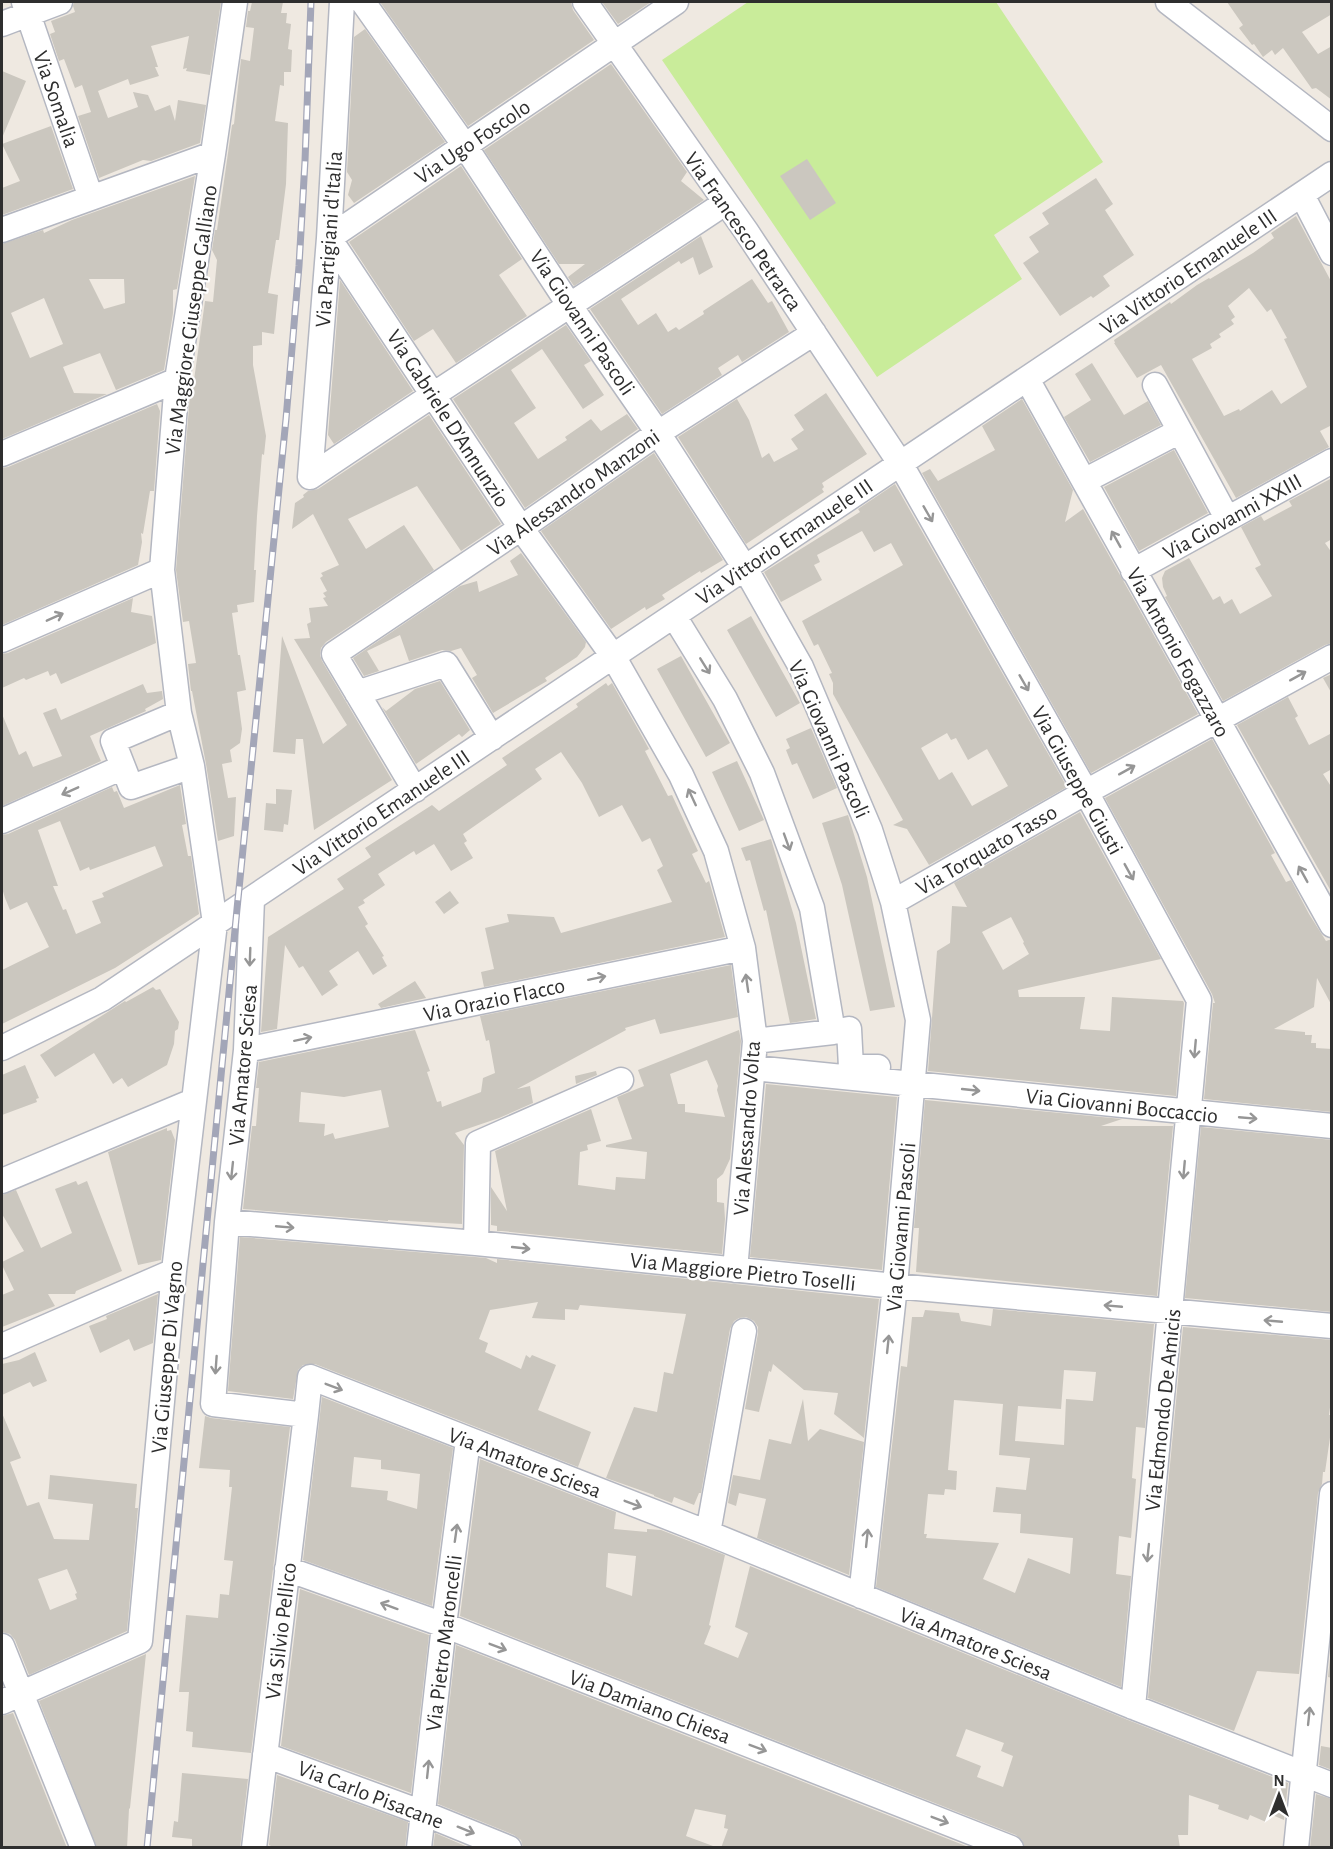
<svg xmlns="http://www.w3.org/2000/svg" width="1333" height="1849" font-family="'Alegreya Sans',sans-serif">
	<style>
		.pitch { fill: #c9ec9a }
		.building { fill: #cbc7bf; fill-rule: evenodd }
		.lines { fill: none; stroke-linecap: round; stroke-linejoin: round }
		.minor-casing { stroke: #b4b7c1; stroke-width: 27 }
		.minor { stroke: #fff; stroke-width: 24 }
		.rail-casing { stroke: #a3a6b8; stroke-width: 7 }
		.rail { stroke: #fff; stroke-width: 4.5; stroke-dasharray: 14; stroke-linecap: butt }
		.oneway { stroke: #969696 }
		.labels { text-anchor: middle; stroke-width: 4.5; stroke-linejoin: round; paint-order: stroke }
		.street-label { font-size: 22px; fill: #2e2e2e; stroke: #fff }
	</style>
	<rect width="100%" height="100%" fill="#efe9e1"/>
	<path class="pitch" d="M748,2H996L1103,162L994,235L1022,279L877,377L662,60Z"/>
	<path class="building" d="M74,2H221L210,75L186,71L187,68L183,69L189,36L151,46L158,67H155L159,76L130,85L128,79L98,91L108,118L138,107L133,92L148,95L155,111L170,105L175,121L178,100L206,105L200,143L151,161L143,160L99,178L78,116L91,112L82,85L75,88L64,59L59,61L50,34L55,32L51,21L75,12L73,6Z
		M252,2H283L281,13H287L286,23L291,24L288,49L292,50L291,72H284V86L280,85L275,121L288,123L286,184L279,240H276L268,293L278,295L274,334L262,332V345L253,346V365L266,436L264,455L262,454L257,516L254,570H256L254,602L237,605L238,612L232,613L238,655H240L246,690L237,692L242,729L240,743L230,750L232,762L222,764L228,798L236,797L234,836L218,841L206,764L192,691H191L188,664L196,663L189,621L183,622L176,570L191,382L192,376L194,380L205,301L213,302L217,260L212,250L215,230H217L232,125L234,124L241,59L250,61L254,28L246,27L248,11H250Z
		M380,2H571L573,10L594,40L468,126Z
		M602,2H651L618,24Z
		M1227,2H1332V14L1302,32L1318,54L1332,46V100L1316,88L1312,89L1283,48L1275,55L1272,50L1263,57L1254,44L1252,45L1239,28L1243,25Z
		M365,29L445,142L354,203L348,195L352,180L347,172L354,37Z
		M611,64L687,172L681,181L704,200L574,286L568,277L585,264H559L484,150Z
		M2,71L26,81L2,138Z
		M51,126L73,189L2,215V188L20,181L2,144Z
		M807,159L836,203L810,220L780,176Z
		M461,166L522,259L499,275L527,316L456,363L433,329L414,341L349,242Z
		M195,176L177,289L173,290V313L164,370L116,390L100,353L63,367L74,393L107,394L2,439V244L43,230L44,233L72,220ZM89,279H124L125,303L104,309ZM44,298L63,344L30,358L11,313Z
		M1096,178L1113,204L1105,210L1134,255L1103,276L1110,286L1093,298L1091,296L1060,316L1023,263L1039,252L1029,237L1049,224L1042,213Z
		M1296,216L1332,283V425L1320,431L1329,447L1236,498L1161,365L1137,378L1114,343H1115L1114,340L1170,302L1171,304L1197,285L1209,278L1210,279L1253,253L1274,238L1271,233ZM1249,288L1267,312L1271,309L1287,338L1284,339L1307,387L1281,404L1272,390L1240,411L1239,409L1224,416L1192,359L1212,348L1210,344L1221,337L1219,334L1234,324L1231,320L1235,317L1228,306Z
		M701,236L713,267L699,275L693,257L681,264L679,261L621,299L638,325L656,313L668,332L676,327L679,330L704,314L703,311L752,279L768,303L772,301L789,332L742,362L738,355L718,368L722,375L662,414L590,309Z
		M340,280L413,391L334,444L328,435Z
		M566,325L591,361L584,365L604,395L583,409L542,349L511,370L536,408L514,423L538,459L567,440L565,437L591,419L601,431L627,414L638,429L525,508L453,399Z
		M1092,363L1124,415L1148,401L1161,425L1090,462L1064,417L1091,400L1075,374Z
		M826,393L867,454L822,483L824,487L822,489L824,492L746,544L678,437L737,399L749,420L762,458L769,453L774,462L798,449L791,439L804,430L794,415Z
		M1022,399L1073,490L1065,522L1083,509L1198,714L1091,773L922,473L930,469L938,481L995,450L982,426Z
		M157,404L160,411L154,491H150L143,534L141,533L142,542L138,565L2,625V468L8,467Z
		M429,415L501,524L461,551L417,486L348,519L366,549L404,525L434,570L326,642L321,648L320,655L322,661L392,780L314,830L303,739H296L295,754L273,752L282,636L323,744L347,725L294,639L310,638L307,624L311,622L309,608L328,606L323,598L326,597L323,593L327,591L320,578L323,576L321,573L339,565L313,514L292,529L295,503L304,497L303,495L308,491L318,489Z
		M1174,450L1208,513L1139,551L1104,487Z
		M654,453L723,560L701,573L700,571L662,595L665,599L646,610L645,607L611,629L541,531Z
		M1332,478V539L1325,543L1332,553V643L1325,645L1223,701L1165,597L1167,596L1163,587L1162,578L1165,571L1189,558L1213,600L1220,596L1224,604L1232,599L1240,614L1272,596L1255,568L1261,565L1241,527L1261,516L1264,521L1292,506L1289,501Z
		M895,484L1067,787L929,865L907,829L893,825L903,820L833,694V683L829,674L832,673L818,644L814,646L802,621L903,565L891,543L874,552L862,531L817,555L820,562L814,565L822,580L781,602L764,572L860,512L858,509ZM947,733L951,740L956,738L968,760L987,749L1008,786L972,806L952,772L939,780L921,748Z
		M521,553L586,642L585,647L577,657L545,678L547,681L493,713L472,678L477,675L461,648L451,651L442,650L409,661L400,635L367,651L379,671L364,676L353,658L460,586L477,581L479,592L518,575L510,561Z
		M133,598L131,612L152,616L156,643L61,684L56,673L50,676L48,671L26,680L24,678L2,688V654L8,653Z
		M751,616L800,703L776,717L727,630Z
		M681,656L730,743L706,757L657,669Z
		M1332,674V694L1323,678Z
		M440,681L470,730L462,737L459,734L416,764L382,707L386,711L415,689Z
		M606,683L608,686L612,683L643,738L649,749L645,751L668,796L672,795L698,851L692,854L706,883L709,881L710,884L725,937L484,987L481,972L494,969L485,928L509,922L507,914L554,917L561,933L672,902L657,870L663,866L650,838L642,842L622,805L599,817L582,783L561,752L535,769L542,779L463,834L467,841L464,843L473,858L451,871L434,844L416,855L414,851L378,874L385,885L363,900L365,903L358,907L368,924L365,926L384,956L382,957L387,966L373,975L358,951L329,971L338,985L322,996L303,966L299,968L285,945L277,1029L261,1032L268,937L344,889L337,879L371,857L365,848L432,805L439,811L507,765L502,758L578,707L576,704Z
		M143,684L147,693L162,691L163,699L145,709L146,711L90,736L101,761L2,806V714L19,755L26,751L33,767L62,756L43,713L56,708L61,720Z
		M1288,697L1298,716L1295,718L1309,745L1332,733V769L1323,774L1332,788V893L1237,725Z
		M811,728L837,788L813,799L797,763L792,765L786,750L790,748L786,739Z
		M1212,739L1275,853L1271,855L1286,882L1291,880L1309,914L1326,941L1332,939V1006L1317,978L1314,1007L1274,1029L1305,1032V1035H1312L1311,1043H1316V1048L1332,1049V1112L1204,1099L1213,1003H1215L1212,994L1105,798Z
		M737,761L764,820L739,831L712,772Z
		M180,785L186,824L182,825L188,856H191L199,914L115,968L2,1024V970L49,947L27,902L10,910L5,898L2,888V835L8,834L112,787L114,792L117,791L124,808ZM60,821L80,871L89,867L90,870L155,846L163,866L102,893L104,897L92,901L101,923L76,934L66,909L63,910L53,886H58L38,830Z
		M276,789L292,790L288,825L284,824L283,832L264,830L266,803L276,804Z
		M1080,812L1161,959L1018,990L1019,997H1085L1080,1029L1110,1031L1112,997L1183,1001L1184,1003L1176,1096L928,1071L937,951L950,943L952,906L967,907L954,883ZM1011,917L1024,942L1023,943L1029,954L1003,970L982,932Z
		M848,815L867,877L895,1007L870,1011L842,885L822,823Z
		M771,839L796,923L816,1019L790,1023L766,910L764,911L750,860L746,861L741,848Z
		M450,891L459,903L444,914L435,902Z
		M731,965L738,1017L660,1034L655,1019L625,1028L626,1030L517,1089L530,1086L533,1103L499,1118L455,1133L464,1145L462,1224L388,1220V1221L243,1209L252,1126H256L259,1088H256L259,1062L415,1030L430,1071L427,1072L437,1102L441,1101L442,1107L481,1092L483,1078L495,1073L489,1040L486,1041L480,1016ZM381,1090L389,1127L335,1139L333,1133L324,1136L325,1124L299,1122L301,1092L344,1097Z
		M415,981L426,998L381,1008L378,1004Z
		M153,987L156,990L160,989L179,1022L178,1029L175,1031L174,1044L167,1065L128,1087L122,1078L113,1084L94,1053L55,1077L40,1055L125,1001L126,1002Z
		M739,1030L741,1041L730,1159L723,1174L717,1179V1202L724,1203L725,1219L722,1254L502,1231H497V1226L491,1225V1187L507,1211L495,1151L591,1109L601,1141L587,1145L588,1150L580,1152L578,1185L615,1190L616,1177L645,1179L647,1152L606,1147V1145L632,1139L617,1097L644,1086L638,1070ZM707,1060L718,1086L717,1090L725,1117L685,1112V1104H678L670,1074Z
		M25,1065L39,1098L36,1099L37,1102L2,1115V1075Z
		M596,1071L597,1075L576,1084L575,1076Z
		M766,1084L897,1097L882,1270L750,1257Z
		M925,1100L1122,1119L1101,1126H1173L1157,1296L916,1272L919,1228H914Z
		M1201,1127L1332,1140V1312L1185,1298Z
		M167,1128V1131L171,1130L175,1140L161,1260L138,1265L108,1152Z
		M76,1181L78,1185L87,1181L122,1271L76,1291L75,1294H48L55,1306L2,1327V1295L14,1290L2,1265V1262L24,1251L2,1214V1195L16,1190L41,1248L72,1233L55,1189Z
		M240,1237L475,1257L486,1258L497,1263V1259L879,1299L864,1438L834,1414L838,1393L804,1390L773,1364L771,1372L769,1371L759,1412L745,1409L758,1333V1327L754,1321L746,1317L739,1318L734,1321L730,1329L701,1493H699L694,1505L674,1497L672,1503L654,1496V1495L606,1478L634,1407L657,1412L664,1372L673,1374L686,1314L580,1305L578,1310L565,1309V1320L532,1318L538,1302L490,1310L479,1339L488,1343L485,1352L521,1369L526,1355L530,1358L532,1355L556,1365L538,1410L591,1432L578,1467L315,1364L303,1365L298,1370L293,1399L228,1391Z
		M158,1294L153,1343L134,1351L129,1339L100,1353L89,1326L107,1319L106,1316Z
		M993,1309L1154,1324L1145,1428L1136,1427L1132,1478L1136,1479L1131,1538L1119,1536L1116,1574L1131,1576L1121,1687L876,1587L901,1366L907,1367L912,1317H923L925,1310L959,1313L961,1321L991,1326ZM1064,1370L1096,1372L1093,1401L1066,1399L1064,1445L1015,1441L1018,1406L1061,1409ZM954,1400L1003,1404L999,1455L1030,1458L1026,1490L996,1487L993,1512L1021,1514L1020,1533L1073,1538L1070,1574L1028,1558L1015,1593L983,1579L999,1543L926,1538L927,1534H924L928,1494L944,1495L945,1489L956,1490L957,1471L948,1470Z
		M1183,1327L1332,1340V1392L1329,1415H1332V1424L1325,1472H1323L1322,1484L1318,1493L1299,1674L1257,1671L1234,1731L1148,1698Z
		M35,1352L47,1381L33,1387L30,1382L2,1395V1364L19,1360Z
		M322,1397L453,1448L432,1606L303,1560ZM354,1457L381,1460V1469L420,1474L417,1509L387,1500L388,1491L351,1487Z
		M803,1399L808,1441L820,1429L864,1442L849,1575L757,1538L766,1499L739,1493L736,1506L728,1503L733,1475L760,1480L769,1439L791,1444Z
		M2,1413L21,1458L10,1462L27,1506L39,1502L54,1539L89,1540L93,1504L48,1499L50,1475L137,1484L135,1508H138L127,1631L29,1675L15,1640L10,1634L2,1632ZM67,1569L77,1593L75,1594L77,1599L50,1610L38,1579Z
		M205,1416L211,1418L290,1427L251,1753L192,1747L193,1732L186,1731L189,1692H179L186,1615L218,1618L220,1594L229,1595L233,1561L224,1560L232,1487H229L230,1470L199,1468Z
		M480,1459L616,1512L614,1529L647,1532V1529L661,1530L725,1555L709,1625L711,1626L704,1644L738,1658L748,1633L735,1627L750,1566L1128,1720L1288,1783L1284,1820L1270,1814L1266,1822L1250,1815L1248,1820L1218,1809L1219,1805L1189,1795L1188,1835H1178L1180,1848H1025L1022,1840L1016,1835L460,1616ZM608,1553L636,1556L632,1596L606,1587ZM966,1729L1004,1743L1001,1751L1013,1756L1003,1787L977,1777L981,1766L956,1756Z
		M300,1589L429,1635L411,1793L281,1746Z
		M1332,1640V1678L1328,1677Z
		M456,1645L971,1848H721L728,1829L724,1828L726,1815L695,1809L686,1836L713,1846V1848H523L521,1840L514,1835L438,1804Z
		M146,1654L130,1808L129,1809L127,1848H97L39,1701Z
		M13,1713L67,1848H2V1716Z
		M1321,1746L1332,1748V1770L1319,1765Z
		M182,1773L248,1779L240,1848H192V1839L172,1837L174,1821L178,1822Z
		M277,1775L408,1822L405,1848H275L269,1845Z
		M1316,1794L1332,1799V1848H1310Z
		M435,1833L470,1848H433Z"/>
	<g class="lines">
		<defs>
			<path id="minor" d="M24,2L91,198
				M363,2L465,146L570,306L658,433L745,568L801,667L870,830L893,902L918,1020L895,1286L861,1596
				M585,2L746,231L900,463L1086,792L1199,1000L1133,1707
				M676,2L329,238L521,528L613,656L681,775L716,851L743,948L755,1041L735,1270
				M1168,2L1332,129
				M2,24L60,2
				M1302,195L1332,253
				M2,230L213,154
				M1027,379L1332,925
				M1155,385L1227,518
				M2,454L177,380
				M310,477C447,384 587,295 725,203
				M310,477L329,238L342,2
				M1084,481L1180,431
				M1133,571L1332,461
				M674,616L725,699L762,773L812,908L833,1032
				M2,640L162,570
				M357,693L446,664L492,738
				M179,713L113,741L131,787L192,766
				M415,790L334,654L521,528L658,433L814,333
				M2,821L123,767
				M252,899L246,1050L227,1222L213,1404L306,1415L310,1377L708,1533L1133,1707L1332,1785
				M893,902L1086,792L1332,657
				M755,1041L833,1032L849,1029L851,1067H878
				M2,1048L102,999L1332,174
				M246,1050L743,948
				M753,1068L1332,1126
				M2,1181L193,1101
				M227,1222L476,1243L895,1286L1332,1326
				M476,1243L478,1143L621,1080
				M2,1346L174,1271
				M708,1533L744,1331
				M287,1569L444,1625L1011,1848
				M2,1646L83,1848
				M2,1702L140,1641L174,1271L215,923L192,766L179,713L162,570L177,380L213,154L235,2
				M265,1755L423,1813L509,1848
				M254,1848L306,1415
				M419,1848L444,1625L468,1440
				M1296,1848L1332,1494"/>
		</defs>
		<use href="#minor" class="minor-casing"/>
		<use href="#minor" class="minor"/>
		<defs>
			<path id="rail" d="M147,1848L237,909L286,419L299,266L305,161L311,2"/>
		</defs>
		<use href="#rail" class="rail-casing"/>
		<use href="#rail" class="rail"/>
	</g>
	<defs><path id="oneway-shaft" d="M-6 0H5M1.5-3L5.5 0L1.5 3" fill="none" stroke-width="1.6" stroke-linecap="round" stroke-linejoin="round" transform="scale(1.5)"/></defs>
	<g class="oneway">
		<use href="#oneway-shaft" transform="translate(928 514) rotate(60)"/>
		<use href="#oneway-shaft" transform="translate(1116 539) rotate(-119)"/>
		<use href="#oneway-shaft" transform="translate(55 617) rotate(-24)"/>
		<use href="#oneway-shaft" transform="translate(705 666) rotate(58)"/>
		<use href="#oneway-shaft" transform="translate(1298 676) rotate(-29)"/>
		<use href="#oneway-shaft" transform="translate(1024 683) rotate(60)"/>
		<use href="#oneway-shaft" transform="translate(1127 770) rotate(-29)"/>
		<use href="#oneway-shaft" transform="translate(70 791) rotate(156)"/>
		<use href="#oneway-shaft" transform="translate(692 797) rotate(-115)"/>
		<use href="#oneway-shaft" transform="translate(787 842) rotate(70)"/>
		<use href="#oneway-shaft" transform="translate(1129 872) rotate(61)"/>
		<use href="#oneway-shaft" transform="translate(1303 874) rotate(-119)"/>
		<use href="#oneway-shaft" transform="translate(250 957) rotate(92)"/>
		<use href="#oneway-shaft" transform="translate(597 978) rotate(-12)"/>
		<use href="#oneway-shaft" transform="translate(747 983) rotate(-98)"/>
		<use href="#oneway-shaft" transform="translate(303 1039) rotate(-12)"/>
		<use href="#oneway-shaft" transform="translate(1195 1049) rotate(95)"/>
		<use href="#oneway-shaft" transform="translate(971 1090) rotate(6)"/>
		<use href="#oneway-shaft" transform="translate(1248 1118) rotate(5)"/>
		<use href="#oneway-shaft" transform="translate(1184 1170) rotate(95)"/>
		<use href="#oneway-shaft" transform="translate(232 1171) rotate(96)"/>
		<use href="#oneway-shaft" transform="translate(285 1227) rotate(5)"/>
		<use href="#oneway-shaft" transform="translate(521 1248) rotate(6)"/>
		<use href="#oneway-shaft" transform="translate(1113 1306) rotate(-175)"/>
		<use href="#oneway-shaft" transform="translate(1273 1321) rotate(-175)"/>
		<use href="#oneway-shaft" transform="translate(888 1344) rotate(-84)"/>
		<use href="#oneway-shaft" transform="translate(216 1365) rotate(94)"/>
		<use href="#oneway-shaft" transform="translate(334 1387) rotate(21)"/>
		<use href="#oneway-shaft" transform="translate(633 1504) rotate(21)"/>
		<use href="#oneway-shaft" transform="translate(456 1533) rotate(-82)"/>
		<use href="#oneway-shaft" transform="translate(867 1538) rotate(-84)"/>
		<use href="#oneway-shaft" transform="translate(1148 1553) rotate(96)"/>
		<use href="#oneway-shaft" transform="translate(389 1606) rotate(-160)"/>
		<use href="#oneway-shaft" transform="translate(498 1647) rotate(21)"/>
		<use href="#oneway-shaft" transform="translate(1309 1716) rotate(-84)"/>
		<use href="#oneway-shaft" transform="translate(758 1748) rotate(21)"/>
		<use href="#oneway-shaft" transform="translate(428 1769) rotate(-84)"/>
		<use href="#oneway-shaft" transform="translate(940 1820) rotate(21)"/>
		<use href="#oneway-shaft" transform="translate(466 1830) rotate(22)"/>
	</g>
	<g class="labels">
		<g class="street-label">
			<text transform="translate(57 99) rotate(71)" y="8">Via Somalia</text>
			<text transform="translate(472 141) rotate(-34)" y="8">Via Ugo Foscolo</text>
			<text transform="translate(744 231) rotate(55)" y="8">Via Francesco Petrarca</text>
			<text transform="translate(328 239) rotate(-86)" y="8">Via Partigiani d'Italia</text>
			<text transform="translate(1188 271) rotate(-34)" y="8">Via Vittorio Emanuele III</text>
			<text transform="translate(190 320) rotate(-82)" y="8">Via Maggiore Giuseppe Galliano</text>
			<text transform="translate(583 322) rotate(56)" y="8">Via Giovanni Pascoli</text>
			<text transform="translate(449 418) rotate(57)" y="8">Via Gabriele D'Annunzio</text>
			<text transform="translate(573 492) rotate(-35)" y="8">Via Alessandro Manzoni</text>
			<text transform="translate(1232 516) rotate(-29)" y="8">Via Giovanni XXIII</text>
			<text transform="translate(784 541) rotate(-34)" y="8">Via Vittorio Emanuele III</text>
			<text transform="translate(1179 652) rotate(61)" y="8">Via Antonio Fogazzaro</text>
			<text transform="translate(830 739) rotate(66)" y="8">Via Giovanni Pascoli</text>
			<text transform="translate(1078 780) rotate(61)" y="8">Via Giuseppe Giusti</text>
			<text transform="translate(381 812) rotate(-34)" y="8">Via Vittorio Emanuele III</text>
			<text transform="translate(986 849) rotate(-30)" y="8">Via Torquato Tasso</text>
			<text transform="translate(494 999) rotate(-12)" y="8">Via Orazio Flacco</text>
			<text transform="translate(242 1065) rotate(-85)" y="8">Via Amatore Sciesa</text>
			<text transform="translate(1122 1105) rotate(6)" y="8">Via Giovanni Boccaccio</text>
			<text transform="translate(746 1128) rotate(-86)" y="8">Via Alessandro Volta</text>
			<text transform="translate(900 1227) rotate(-85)" y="8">Via Giovanni Pascoli</text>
			<text transform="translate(743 1271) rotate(6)" y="8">Via Maggiore Pietro Toselli</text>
			<text transform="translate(166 1357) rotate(-85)" y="8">Via Giuseppe Di Vagno</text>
			<text transform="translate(1162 1410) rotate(-84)" y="8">Via Edmondo De Amicis</text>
			<text transform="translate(525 1462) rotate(21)" y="8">Via Amatore Sciesa</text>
			<text transform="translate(280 1631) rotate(-83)" y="8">Via Silvio Pellico</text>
			<text transform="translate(443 1643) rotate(-83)" y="8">Via Pietro Maroncelli</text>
			<text transform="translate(976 1643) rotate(22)" y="8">Via Amatore Sciesa</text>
			<text transform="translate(650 1706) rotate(21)" y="8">Via Damiano Chiesa</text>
			<text transform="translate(371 1794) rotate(21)" y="8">Via Carlo Pisacane</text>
		</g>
	</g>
	<rect width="1333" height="1849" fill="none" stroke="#2e2e2e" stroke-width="6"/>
	<g transform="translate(1279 1795)" stroke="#ffffff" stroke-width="4.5" paint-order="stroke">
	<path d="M0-4.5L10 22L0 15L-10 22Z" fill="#2e2e2e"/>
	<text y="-9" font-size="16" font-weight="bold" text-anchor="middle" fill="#2e2e2e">N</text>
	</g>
</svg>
